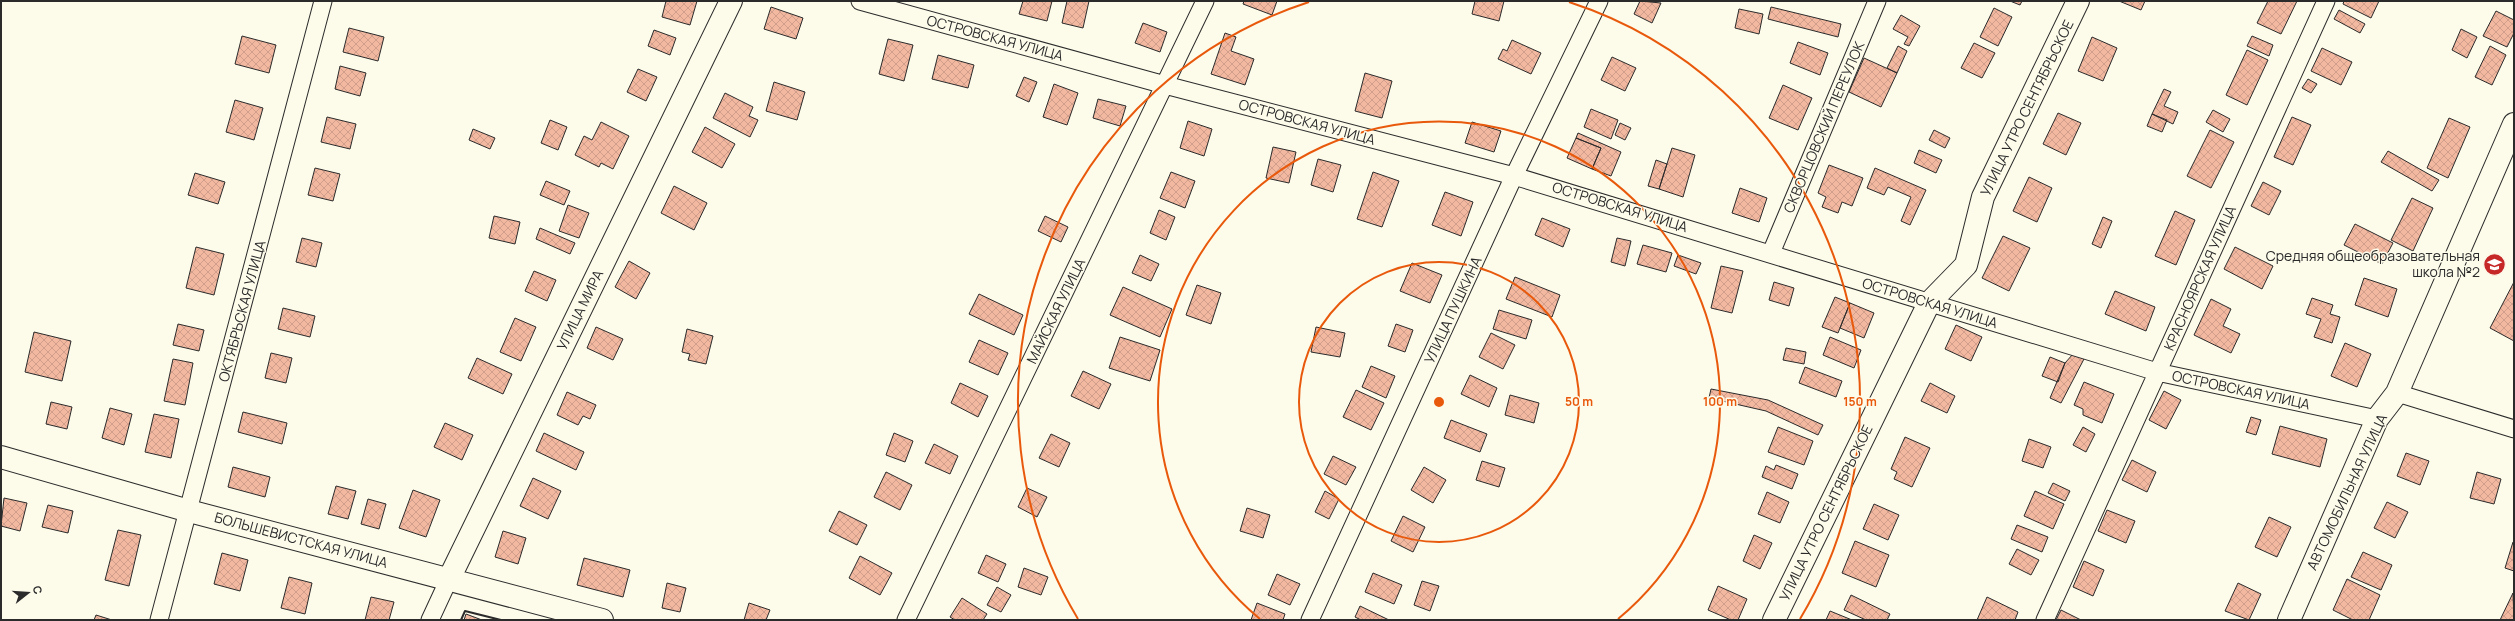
<svg xmlns="http://www.w3.org/2000/svg" width="2515" height="621" font-family="Manrope,sans-serif">
	<style>
		.building { fill: url(#building-cross-hatch); stroke: #2b2b2b }
		.lines { fill: none; stroke-linecap: round; stroke-linejoin: round }
		.street-casing { stroke: #2b2b2b; stroke-width: 19 }
		.secondary-casing { stroke: #2b2b2b; stroke-width: 24 }
		.street { stroke: #fdfbea; stroke-width: 17 }
		.secondary { stroke: #fdfbea; stroke-width: 22 }
		.wall { stroke: #2b2b2b; stroke-width: 2 }
		.ring { fill: none; stroke: #e8590c; stroke-width: 2 }
		.labels { text-anchor: middle; stroke-width: 3; stroke-linejoin: round; paint-order: stroke }
		.street-label { font-size: 14px; fill: #2b2b2b; stroke: #fdfbea }
		.poi-label { font-size: 14px; fill: #2b2b2b; stroke: #fdfbea; text-anchor: end }
		.centre { fill: #e8590c; stroke: #fdfbea; stroke-width: 2 }
		.ring-label { font-size: 12px; text-anchor: middle; font-weight: bold; fill: #e8590c; stroke: #fdfbea; stroke-width: 3; stroke-linejoin: round; paint-order: stroke }
	</style>
	<defs>
		<pattern id="building-cross-hatch" width="8" height="8" patternUnits="userSpaceOnUse"><rect width="8" height="8" fill="#f2b8a0"/><path d="M0 0l8 8M0 8l8-8" fill="none" stroke="#d09e8a"/></pattern>
	</defs>
	<rect width="100%" height="100%" fill="#fdfbea"/>
	<path class="building" d="M666,1H697L690,25L662,17Z
		M1023,1H1052L1047,21L1019,14Z
		M1067,1H1089L1083,28L1062,23Z
		M1244,1H1277L1272,15L1243,4Z
		M1475,1H1504L1499,21L1472,14Z
		M1640,1L1661,3L1652,23L1634,14Z
		M2010,1H2022L2020,5Z
		M2119,1H2145L2141,10Z
		M2268,1H2297L2281,34L2257,23Z
		M2344,1H2379L2371,18L2343,4Z
		M771,7L803,18L796,39L764,29Z
		M1771,7L1841,24L1838,37L1768,19Z
		M1994,8L2012,17L1998,46L1980,37Z
		M1739,9L1763,14L1759,34L1735,28Z
		M2339,10L2365,24L2360,33L2334,19Z
		M2496,11L2514,20V33L2507,47L2483,36Z
		M1901,15L1920,26L1909,46L1904,44L1908,37L1893,29Z
		M1143,23L1167,32L1160,52L1135,43Z
		M349,28L384,37L378,61L343,52Z
		M2461,29L2477,37L2467,58L2452,50Z
		M654,30L676,38L670,55L648,46Z
		M1225,33L1236,37L1231,51L1254,59L1245,85L1211,74Z
		M242,36L276,45L269,73L235,64Z
		M2252,36L2273,45L2269,56L2247,46Z
		M2092,37L2117,48L2103,81L2078,71Z
		M888,39L913,45L904,81L879,74Z
		M1512,40L1541,53L1531,74L1498,59L1503,49L1507,51Z
		M1798,42L1828,53L1820,75L1790,63Z
		M1974,43L1995,53L1982,78L1961,68Z
		M1898,46L1907,51L1897,73L1887,68Z
		M2490,46L2506,55L2492,85L2475,77Z
		M2322,48L2352,62L2341,85L2311,71Z
		M2247,50L2268,60L2247,105L2226,95Z
		M938,55L974,65L968,88L932,79Z
		M1612,57L1636,68L1625,91L1601,80Z
		M1864,58L1897,73L1881,107L1849,92Z
		M340,66L366,73L360,96L335,89Z
		M638,69L657,77L646,101L627,92Z
		M1365,73L1392,81L1382,118L1355,111Z
		M1024,77L1037,82L1029,102L1016,96Z
		M2308,79L2317,84L2311,93L2302,88Z
		M774,82L805,92L797,120L766,111Z
		M1054,84L1078,93L1067,125L1043,117Z
		M1783,85L1812,98L1798,130L1769,118Z
		M2164,89L2171,92L2164,106L2178,112L2173,124L2152,114Z
		M725,93L753,107L749,116L758,120L750,137L713,118Z
		M1098,99L1126,106L1120,126L1093,118Z
		M235,100L263,108L254,140L226,132Z
		M1591,109L1618,120L1611,139L1584,127Z
		M2213,110L2230,119L2223,132L2206,122Z
		M2058,113L2081,123L2066,155L2043,144Z
		M2152,114L2167,120L2162,132L2147,126Z
		M327,117L356,124L350,149L321,142Z
		M2292,117L2311,125L2293,165L2274,157Z
		M2449,118L2470,127L2448,178L2427,168Z
		M550,120L567,127L558,150L541,143Z
		M1188,121L1212,129L1204,156L1180,148Z
		M601,122L629,136L613,169L601,163L599,167L575,155L584,136L592,140Z
		M1472,122L1501,131L1494,152L1465,143Z
		M1620,123L1631,128L1625,140L1615,135Z
		M705,127L735,144L722,168L692,152Z
		M473,129L495,138L490,149L469,140Z
		M1934,130L1950,138L1945,148L1929,140Z
		M2210,130L2234,142L2211,188L2187,176Z
		M1578,133L1621,152L1611,176L1592,169L1601,148L1576,138Z
		M1576,138L1601,148L1592,169L1567,158Z
		M1273,147L1296,152L1289,183L1266,178Z
		M1672,148L1695,155L1683,197L1659,189Z
		M1919,150L1942,160L1936,173L1914,163Z
		M2388,151L2439,180L2432,191L2381,162Z
		M1318,159L1341,165L1333,192L1311,185Z
		M1656,160L1667,164L1659,189L1648,186Z
		M1829,165L1863,178L1852,206L1842,202L1838,213L1822,207L1826,197L1818,193Z
		M315,168L340,174L333,201L308,195Z
		M1875,168L1926,190L1910,225L1901,221L1911,197L1888,187L1884,195L1867,188Z
		M1171,172L1195,181L1185,208L1160,198Z
		M1373,172L1399,181L1382,227L1357,219Z
		M195,173L225,182L218,204L188,195Z
		M2029,177L2052,188L2037,222L2013,211Z
		M546,181L570,191L564,205L540,195Z
		M2263,182L2281,191L2269,215L2251,206Z
		M674,186L707,203L694,230L661,213Z
		M1740,188L1767,198L1759,222L1732,213Z
		M1445,192L1473,202L1461,236L1432,225Z
		M2412,198L2433,208L2413,251L2391,240Z
		M568,205L589,213L579,238L559,231Z
		M1159,210L1175,217L1166,240L1150,233Z
		M2175,211L2195,220L2176,265L2155,256Z
		M494,216L520,222L515,244L489,238Z
		M1045,216L1068,227L1061,242L1038,231Z
		M2103,217L2112,221L2101,248L2092,244Z
		M1542,218L1570,229L1563,247L1535,235Z
		M2355,224L2393,243L2382,264L2344,245Z
		M540,228L575,243L570,254L536,239Z
		M2003,236L2030,248L2009,291L1982,278Z
		M302,238L322,243L316,267L296,262Z
		M1617,238L1631,241L1625,266L1611,262Z
		M1643,245L1672,253L1666,272L1637,264Z
		M196,247L224,254L214,295L186,288Z
		M2235,247L2273,266L2262,289L2224,269Z
		M1140,255L1159,264L1151,281L1132,273Z
		M1678,255L1701,263L1696,274L1674,266Z
		M629,261L650,273L636,299L615,287Z
		M1412,263L1442,275L1430,303L1400,291Z
		M1721,266L1743,271L1732,313L1711,308Z
		M534,271L556,280L547,301L525,291Z
		M1515,277L1560,295L1552,317L1506,299Z
		M2364,278L2397,289L2388,317L2355,305Z
		M1774,282L1794,288L1789,306L1769,300Z
		M2514,282V341L2490,328Z
		M1197,285L1221,293L1211,324L1186,315Z
		M1123,287L1172,309L1160,337L1110,315Z
		M2115,291L2155,307L2146,331L2105,314Z
		M979,294L1023,315L1014,335L969,314Z
		M1835,297L1850,303L1838,333L1822,327Z
		M2312,298L2333,305L2330,314L2340,317L2332,343L2314,337L2321,319L2306,314Z
		M2211,299L2231,309L2223,326L2240,334L2231,353L2194,335Z
		M1850,303L1874,313L1864,338L1840,328Z
		M283,308L315,316L310,337L278,329Z
		M1499,310L1532,320L1526,339L1493,329Z
		M515,318L536,327L521,361L500,352Z
		M178,324L204,330L199,351L173,345Z
		M1396,324L1413,330L1405,352L1388,346Z
		M1956,325L1982,337L1971,361L1945,349Z
		M596,327L623,339L613,360L587,348Z
		M1316,327L1345,333L1340,357L1311,352Z
		M687,329L713,336L706,364L688,360L690,354L682,352Z
		M34,332L71,341L62,381L25,372Z
		M1491,333L1515,345L1503,369L1479,357Z
		M1120,337L1160,350L1150,381L1109,368Z
		M1830,337L1861,350L1854,368L1823,355Z
		M979,340L1008,353L998,375L969,362Z
		M2345,343L2371,354L2357,387L2331,376Z
		M1786,348L1806,352L1804,364L1783,360Z
		M271,353L292,358L286,383L265,378Z
		M2073,354L2084,359L2061,403L2050,398L2065,363Z
		M2050,357L2065,363L2058,382L2042,376Z
		M477,358L512,374L503,394L468,378Z
		M173,359L193,363L185,405L164,401Z
		M1371,366L1395,376L1386,398L1362,387Z
		M1805,367L1842,381L1836,397L1799,383Z
		M1083,371L1111,384L1099,409L1071,396Z
		M1470,375L1497,388L1489,407L1461,394Z
		M2084,382L2114,394L2102,423L2083,415V409L2074,405Z
		M960,383L988,396L978,417L951,403Z
		M1930,383L1955,396L1947,413L1921,401Z
		M1711,389L1768,400L1823,425L1818,435L1766,411L1709,398Z
		M1356,390L1384,403L1371,430L1343,417Z
		M2164,391L2181,400L2166,429L2149,420Z
		M567,392L596,405L590,419L583,416L578,425L557,415Z
		M1510,395L1539,403L1534,423L1505,415Z
		M51,402L72,407L67,429L46,424Z
		M110,408L132,414L124,445L102,438Z
		M243,412L287,423L282,444L238,432Z
		M154,414L179,419L171,458L145,452Z
		M2251,417L2261,420L2256,435L2246,432Z
		M1451,420L1487,434L1480,452L1444,438Z
		M445,423L473,435L462,460L434,447Z
		M2280,426L2327,439L2320,467L2272,454Z
		M1778,427L1813,441L1804,465L1768,452Z
		M2083,427L2095,434L2086,452L2073,445Z
		M544,433L584,452L576,470L536,451Z
		M894,433L913,441L905,462L886,455Z
		M1051,434L1070,443L1059,467L1039,458Z
		M1905,437L1930,448L1912,487L1894,479L1897,472L1891,469Z
		M2029,439L2051,447L2043,468L2022,461Z
		M934,444L958,456L950,474L925,463Z
		M2406,453L2429,461L2420,485L2397,476Z
		M1333,456L1356,467L1346,485L1324,474Z
		M2132,460L2156,472L2147,492L2122,480Z
		M1482,461L1505,468L1499,487L1476,480Z
		M1776,465L1798,474L1792,489L1762,477L1766,466L1774,470Z
		M233,467L270,477L265,497L228,487Z
		M1424,467L1446,480L1433,503L1411,490Z
		M886,472L912,485L900,510L874,497Z
		M2477,472L2501,479L2494,504L2470,498Z
		M533,478L561,491L548,519L520,506Z
		M2053,483L2070,491L2065,501L2048,493Z
		M336,486L356,491L348,519L328,514Z
		M1027,488L1047,497L1037,517L1018,507Z
		M413,490L440,500L426,537L399,528Z
		M1325,491L1339,499L1329,519L1315,512Z
		M2035,491L2064,504L2053,529L2024,516Z
		M1767,492L1789,502L1780,523L1758,514Z
		M4,498L27,503L20,531L1,526Z
		M368,499L386,504L379,529L361,524Z
		M2387,502L2408,512L2395,538L2374,528Z
		M1874,504L1899,515L1888,540L1863,529Z
		M48,505L73,511L68,533L42,527Z
		M1247,508L1270,515L1263,538L1240,531Z
		M2107,510L2135,521L2126,543L2098,531Z
		M839,511L867,525L857,545L829,531Z
		M1403,516L1425,527L1413,552L1391,541Z
		M2269,517L2291,527L2277,557L2255,547Z
		M2017,525L2048,537L2042,552L2011,539Z
		M118,530L141,535L129,586L105,580Z
		M503,531L526,538L518,564L495,557Z
		M1754,535L1772,543L1760,569L1743,561Z
		M1855,541L1889,555L1876,587L1842,573Z
		M2513,542H2514V571L2505,568Z
		M2017,549L2039,560L2031,575L2009,564Z
		M2363,552L2392,565L2381,590L2351,577Z
		M222,553L248,560L240,591L214,584Z
		M986,555L1006,564L998,582L978,573Z
		M860,556L892,573L880,595L849,578Z
		M584,558L630,570L623,597L577,585Z
		M2084,561L2104,570L2093,596L2073,587Z
		M1024,568L1048,577L1041,595L1018,587Z
		M1373,573L1402,585L1394,604L1365,592Z
		M1277,574L1300,584L1290,605L1268,595Z
		M289,577L312,583L305,614L281,608Z
		M2347,579L2380,595L2369,620H2353L2333,610Z
		M1422,581L1439,586L1430,611L1414,605Z
		M667,583L686,588L680,612L662,608Z
		M2238,583L2261,594L2249,620L2225,611Z
		M1718,586L1747,599L1738,620H1731L1708,610Z
		M997,587L1011,595L1001,612L987,605Z
		M2513,593L2514,620H2500Z
		M1851,595L1890,614L1887,620H1866L1844,610Z
		M371,597L394,602L389,620H365Z
		M1987,597L2018,612L2015,620H1977Z
		M962,598L987,614L983,620H955L950,617Z
		M749,603L770,610L766,620H744Z
		M1257,603L1285,614L1283,620H1251Z
		M1360,606L1389,620H1361L1355,617Z
		M2061,610L2081,620H2056Z
		M1830,611L1852,620H1826Z
		M466,614L482,620H464Z
		M96,615L112,620H94Z"/>
	<g class="lines">
		<defs>
			<path id="street" d="M860,1L1165,85L1514,176L2157,372L2377,419
				M1771,253L1877,1
				M2397,393L2514,429
				M159,620L323,1
				M430,620L449,579
				M906,620L1205,1
				M1310,620L1514,176L1599,1
				M2045,620L2326,1"/>
			<path id="secondary" d="M1,457L189,511L602,620
				M449,579L731,1
				M1774,620L1929,303L1966,265L1983,197L2078,1
				M2289,620L2377,419L2397,393L2514,124"/>
		</defs>
		<use href="#street" class="street-casing"/>
		<use href="#secondary" class="secondary-casing"/>
		<use href="#street" class="street"/>
		<use href="#secondary" class="secondary"/>
		<path class="wall" d="M461,620L465,611L501,620"/>
	</g>
	<g class="ring">
		<circle cx="1439" cy="402" r="140"/>
		<path d="M1260 619A281 281 0 1 1 1618 619"/>
		<path d="M1078 619A421 421 0 0 1 1309 2M1569 2A421 421 0 0 1 1800 619"/>
	</g>
	<defs>
		<symbol id="school-disc" viewBox="-11 -11 22 22"><circle r="9.5" fill="#c62828" stroke="#fdfbea"/><path d="M0-5L7-2L0 1L-7-2ZM-4 1L0 2.5L4 1V4Q0 6-4 4Z" fill="#fff"/></symbol>
	</defs>
	<g fill-rule="evenodd">
		<use href="#school-disc" x="2482" y="252" width="25" height="25"/>
	</g>
	<g class="labels">
		<g class="street-label">
			<text transform="translate(995 38) rotate(15)" y="5">ОСТРОВСКАЯ УЛИЦА</text>
			<text transform="translate(2027 108) rotate(-64)" y="5">УЛИЦА УТРО СЕНТЯБРЬСКОЕ</text>
			<text transform="translate(1307 122) rotate(15)" y="5">ОСТРОВСКАЯ УЛИЦА</text>
			<text transform="translate(1824 127) rotate(-67)" y="5">СКВОРЦОВСКИЙ ПЕРЕУЛОК</text>
			<text transform="translate(1620 207) rotate(17)" y="5">ОСТРОВСКАЯ УЛИЦА</text>
			<text transform="translate(2200 278) rotate(-66)" y="5">КРАСНОЯРСКАЯ УЛИЦА</text>
			<text transform="translate(1930 303) rotate(17)" y="5">ОСТРОВСКАЯ УЛИЦА</text>
			<text transform="translate(580 310) rotate(-64)" y="5">УЛИЦА МИРА</text>
			<text transform="translate(1453 310) rotate(-65)" y="5">УЛИЦА ПУШКИНА</text>
			<text transform="translate(242 311) rotate(-75)" y="5">ОКТЯБРЬСКАЯ УЛИЦА</text>
			<text transform="translate(1056 311) rotate(-64)" y="5">МАЙСКАЯ УЛИЦА</text>
			<text transform="translate(2241 390) rotate(12)" y="5">ОСТРОВСКАЯ УЛИЦА</text>
			<text transform="translate(2347 492) rotate(-65)" y="5">АВТОМОБИЛЬНАЯ УЛИЦА</text>
			<text transform="translate(1826 513) rotate(-64)" y="5">УЛИЦА УТРО СЕНТЯБРЬСКОЕ</text>
			<text transform="translate(301 540) rotate(15)" y="5">БОЛЬШЕВИСТСКАЯ УЛИЦА</text>
		</g>
		<g class="poi-label">
			<text x="2480" y="261">Средняя общеобразовательная<tspan x="2480" dy="16">школа №2</tspan></text>
		</g>
	</g>
	<circle cx="1439" cy="402" r="6" class="centre"/>
	<g class="ring-label">
		<text x="1579" y="406">50 m</text>
		<text x="1720" y="406">100 m</text>
		<text x="1860" y="406">150 m</text>
	</g>
	<rect width="2515" height="621" fill="none" stroke="#2b2b2b" stroke-width="4"/>
	<g transform="translate(28 593) rotate(73)" stroke="#fdfbea" stroke-width="3" paint-order="stroke">
	<path d="M0-3L7 15L0 10L-7 15Z" fill="#2b2b2b"/>
	<text y="-6" font-size="11" font-weight="bold" text-anchor="middle" fill="#2b2b2b">С</text>
	</g>
</svg>
